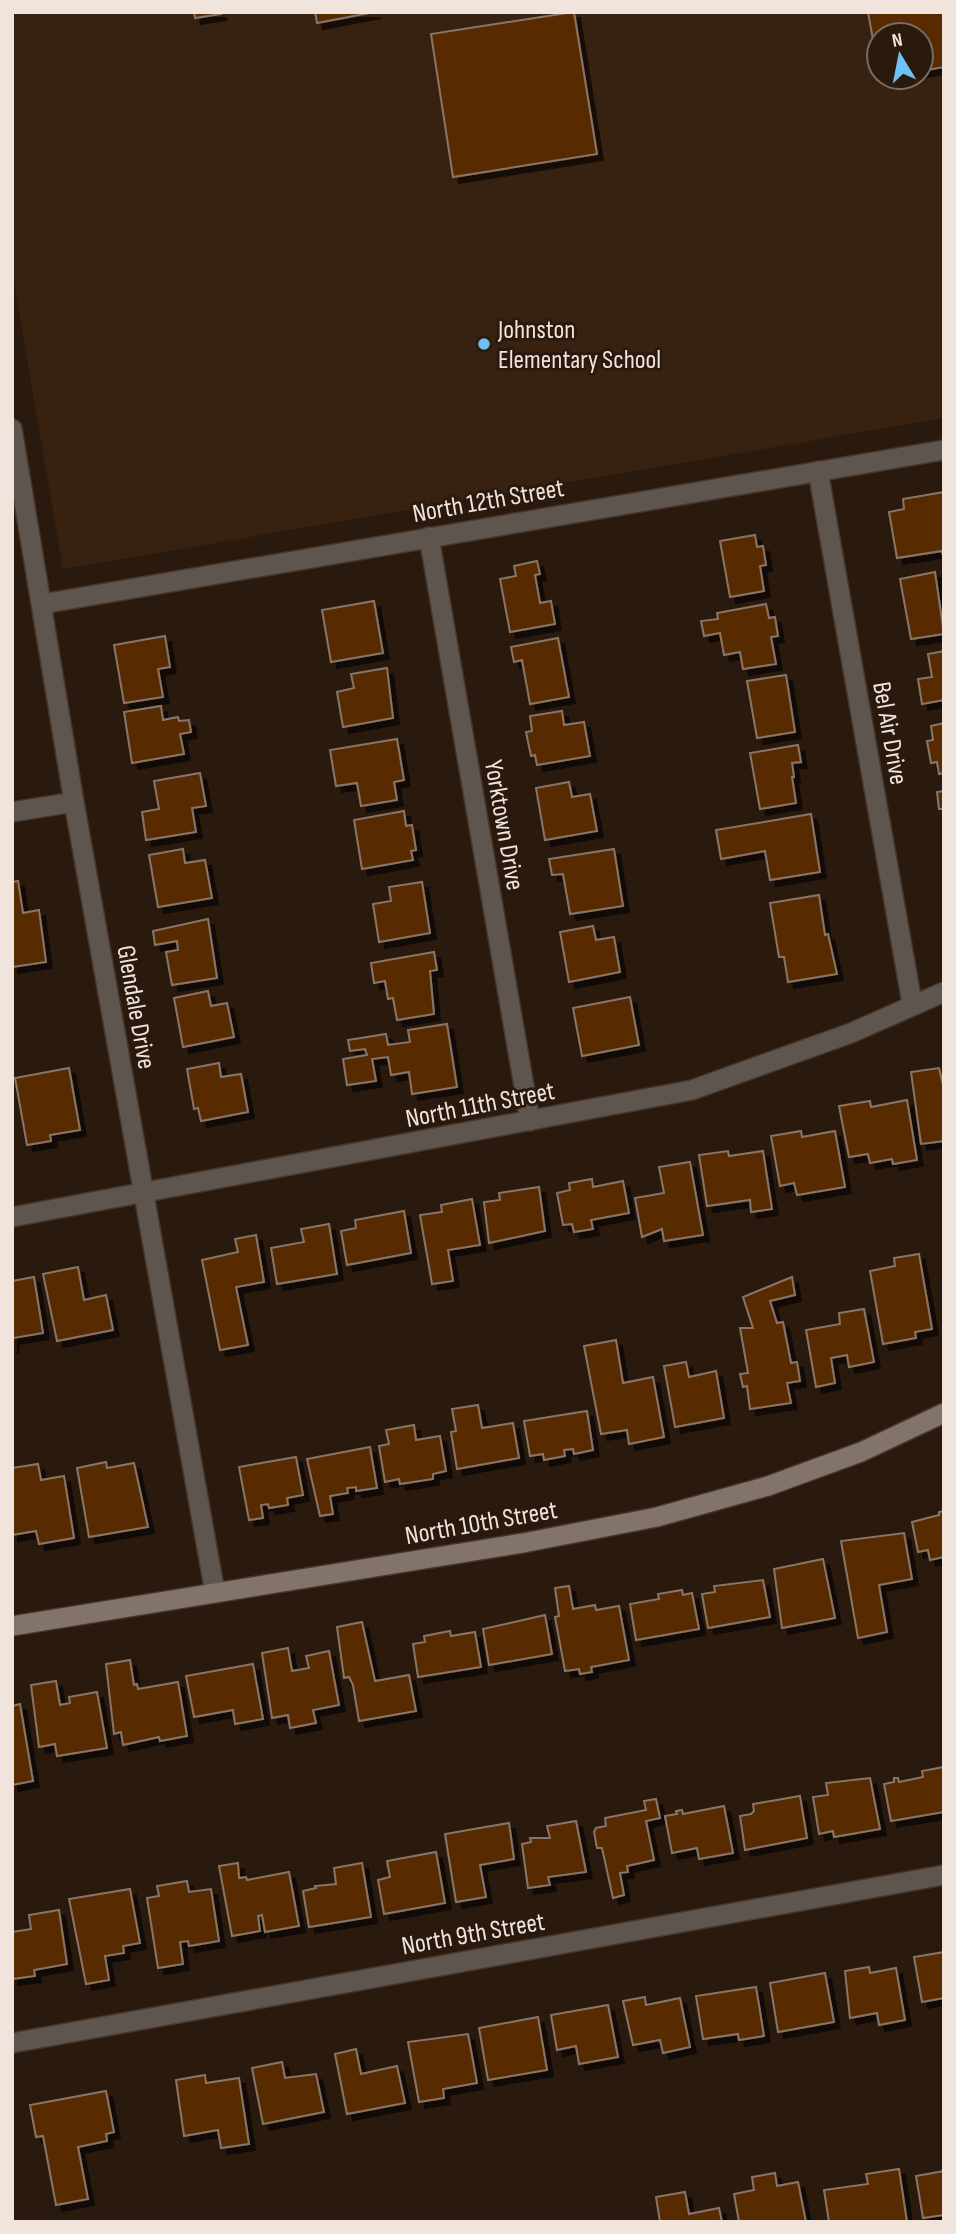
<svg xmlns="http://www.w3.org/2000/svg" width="956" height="2234" font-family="'Sofia Sans Condensed',sans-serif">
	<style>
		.built { fill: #372111; fill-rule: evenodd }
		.building { fill: #582a00; stroke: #897567; stroke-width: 2; filter: url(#shadow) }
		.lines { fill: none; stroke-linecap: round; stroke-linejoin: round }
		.minor-casing { stroke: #46362b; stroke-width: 22 }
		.secondary-casing { stroke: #46362b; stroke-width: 22 }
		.minor { stroke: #5e554f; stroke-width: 19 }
		.secondary { stroke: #82746a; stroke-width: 19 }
		.poi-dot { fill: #6dc2f3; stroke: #2a1a0e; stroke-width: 2.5 }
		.labels { text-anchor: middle; stroke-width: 6; stroke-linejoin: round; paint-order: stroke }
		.poi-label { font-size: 26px; fill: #f0e4dc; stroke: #2a1a0e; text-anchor: start }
		.street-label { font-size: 26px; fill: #f0e4dc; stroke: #2a1a0e }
	</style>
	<defs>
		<filter id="shadow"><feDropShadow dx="6" dy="6" stdDeviation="0" flood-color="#0009"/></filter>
	</defs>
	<rect width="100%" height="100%" fill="#2a1a0e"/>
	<path class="built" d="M12,12H944V418L63,569L12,271ZM879,35H921V77H879Z"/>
	<path class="building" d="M194,12H220L221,14L195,18Z
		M315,12H375L317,23Z
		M574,12L597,154L453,177L431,34Z
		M868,12H944V67L921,71V35H879L877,62Z
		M944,492V559L942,551L897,558L889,512L904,509L903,499Z
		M755,535L757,547L763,546L766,565L760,566L764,591L730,597L720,541Z
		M537,561L540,574L535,575L540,603L551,601L555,624L510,632L500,579L516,576L514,566Z
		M935,572L944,634L911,639L900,579Z
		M374,601L383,653L331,662L322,610Z
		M766,604L769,618L775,617L778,636L771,637L776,664L743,669L740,652L724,655L720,633L704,636L701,621L718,619L717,613Z
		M165,636L170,667L158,669L163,697L124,703L114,645Z
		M558,638L569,697L530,704L522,660L514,662L511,647Z
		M944,651V700L922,704L918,679L932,677L928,654Z
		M387,668L393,718L343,727L337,692L354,688L351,674Z
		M786,675L795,732L757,738L747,681Z
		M161,706L163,720L178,717L179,721L189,720L191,732L180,734L184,754L132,763L124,712Z
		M562,711L564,725L584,722L590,756L537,765L535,755L531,756L526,732L532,731L530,716Z
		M944,723V773L939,774L937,762L931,763L927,741L933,740L931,726Z
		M397,739L404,780L394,782L397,800L361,806L357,783L336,786L330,750Z
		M798,745L801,762L792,763L794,777H792L796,803L760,809L750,753Z
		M200,773L206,806L192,808L196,832L146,840L142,812L159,809L154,781Z
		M569,782L572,797L590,794L597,831L545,840L536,788Z
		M944,791V809H939L937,792Z
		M404,811L406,826L412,825L416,850L411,851L413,860L362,869L354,820Z
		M811,814L820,872L770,880L765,851L721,859L716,830Z
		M183,849L185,863L205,860L212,898L158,907L149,855Z
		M614,849L623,906L570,914L563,874L552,875L549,859Z
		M18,881L23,913L39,910L46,962L12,967V882Z
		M422,882L430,933L379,942L373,904L391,901L389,887Z
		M819,895L825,935L828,934L837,974L788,982L784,957H779L770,903Z
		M208,919L217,978L172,985L166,952L178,950L177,941L155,945L153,931Z
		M593,926L596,940L614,937L620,972L569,982L560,932Z
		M434,952L437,970L430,971L434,1014L397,1020L393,998L388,999L385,981L374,983L371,963Z
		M208,991L211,1006L227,1003L234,1037L183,1047L174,998Z
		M630,997L639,1045L582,1056L573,1008Z
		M447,1024L457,1087L412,1094L409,1072L391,1075L388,1057L372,1059L376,1081L347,1085L343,1059L367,1055L365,1049L350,1051L348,1040L386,1034L388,1045L410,1042L408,1030Z
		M219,1063L221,1077L241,1074L248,1112L201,1121L198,1108L194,1109L187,1069Z
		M69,1068L80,1130L50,1135L51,1141L27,1145L15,1078Z
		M939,1068L944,1089V1141L921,1144L911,1072Z
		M907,1100L917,1160L893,1164L892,1159L870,1163L868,1154L849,1157L839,1106L870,1101L871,1107Z
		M801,1131L802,1137L835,1131L845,1187L797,1195L794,1183L780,1186L771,1136Z
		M728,1151L729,1156L763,1151L772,1209L751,1212L750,1200L707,1206L699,1155Z
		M690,1162L703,1235L664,1241L662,1229L642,1237L635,1198L664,1193L659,1167Z
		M592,1179L593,1187L623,1181L629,1213L591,1220L593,1229L574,1232L572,1224L563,1225L557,1193L570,1190L569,1183Z
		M539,1187L545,1231L489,1243L484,1202L500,1200L499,1193Z
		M472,1199L480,1245L448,1250L453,1281L432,1284L420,1215L442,1212L441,1205Z
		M404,1211L411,1253L347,1265L341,1231L356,1228L355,1220Z
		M329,1224L337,1274L277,1284L271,1248L304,1242L301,1229Z
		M256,1235L264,1282L236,1287L248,1345L220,1350L202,1260L238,1252L235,1239Z
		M919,1254L932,1329L915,1332L916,1338L883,1344L870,1271L895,1266L894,1258Z
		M78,1267L84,1300L106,1295L113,1330L57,1341L43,1274Z
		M34,1277L43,1333L13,1338L12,1348V1281Z
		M792,1277L795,1295L770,1301L777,1323L783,1322L791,1363L797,1362L800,1381L787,1383L791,1403L750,1409L747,1386L743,1387L740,1374L748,1373L740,1328H753L743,1297Z
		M864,1309L874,1362L849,1367L847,1355L831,1358L835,1383L816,1387L806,1330L840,1324L839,1313Z
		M616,1340L623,1383L653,1377L664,1437L629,1444L627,1430L601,1434L584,1346Z
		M686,1362L689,1377L716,1371L724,1418L675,1427L664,1366Z
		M478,1405L482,1428L513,1423L519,1458L457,1469L451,1432L456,1431L452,1409Z
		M587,1411L593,1450L574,1454L573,1449L564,1450L565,1456L544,1460L543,1454L530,1456L524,1421Z
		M414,1425L416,1440L440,1436L446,1471L433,1474V1479L400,1484L399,1479L385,1482L379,1446L389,1444L386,1430Z
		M370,1447L377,1488L356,1491V1487L347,1488L348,1493L330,1496L333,1514L320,1516L307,1459Z
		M296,1457L303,1495L287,1498L288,1505L269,1508L268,1504L261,1505L263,1518L249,1520L239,1467Z
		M106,1462L107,1468L134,1463L148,1527L89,1537L77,1468Z
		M38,1464L41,1480L64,1476L74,1538L39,1544L36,1531L12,1535V1468Z
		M944,1511V1557L930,1560L928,1550L918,1552L912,1522L939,1515V1512Z
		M904,1533L912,1579L879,1585L887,1632L858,1638L841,1541Z
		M823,1559L835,1618L782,1628L774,1569Z
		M763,1580L770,1617L708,1628L702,1594L715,1592L714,1586Z
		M569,1586L573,1609L595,1605L596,1610L619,1606L629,1660L591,1667L592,1672L580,1674L579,1669L565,1671L555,1617L559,1616L555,1588Z
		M682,1590L683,1595L692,1593L699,1629L636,1640L630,1604L659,1599L658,1594Z
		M545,1615L552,1654L489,1665L483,1629Z
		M362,1622L375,1681L409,1675L416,1711L359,1721L353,1685L349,1677L344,1678L337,1627Z
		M450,1631L451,1636L475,1632L481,1667L418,1677L413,1644L425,1642L424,1636Z
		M288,1648L292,1671L309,1668L306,1656L329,1651L339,1705L313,1710L316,1723L290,1728L288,1715L272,1718L262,1653Z
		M130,1660L134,1685L137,1684L138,1689L178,1682L187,1736L160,1741L159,1737L123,1745L121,1732L114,1734L106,1664Z
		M253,1664L263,1719L235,1724L233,1710L194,1717L186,1676Z
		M56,1681L60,1705L70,1703L69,1697L97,1692L107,1748L57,1756L55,1744L39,1747L31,1685Z
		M20,1704L33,1781L12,1785V1706Z
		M944,1767V1812L891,1821L884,1784L894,1782V1778H898L899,1782L923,1777L922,1771Z
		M870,1778L880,1829L834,1837L833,1831L819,1834L813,1797L828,1795L826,1783Z
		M800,1796L807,1838L745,1850L740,1816L751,1814L754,1811L753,1804Z
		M656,1799L660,1818L646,1821L654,1860L627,1866L628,1872L620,1873L624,1895L613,1898L602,1848H597L594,1832L596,1828L606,1826L605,1818L646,1810L644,1801Z
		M724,1806L733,1853L699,1859L697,1848L672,1853L665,1816L677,1814L676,1811L682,1810L683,1814Z
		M576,1821L586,1872L548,1877L550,1885L528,1888L522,1844L531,1842L530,1838H550L547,1826Z
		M509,1823L514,1859L480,1865L486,1897L456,1902L445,1834Z
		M436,1852L445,1903L384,1914L378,1880L390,1877L387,1861Z
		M238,1863L239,1878L246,1877L247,1880L289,1872L299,1926L265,1932L262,1915L258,1916L260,1931L232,1936L219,1866Z
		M362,1863L371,1917L309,1927L303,1891L316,1888L315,1886L336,1884L334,1868Z
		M187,1881L189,1892L211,1889L219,1941L189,1946L188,1941L180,1942L183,1964L158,1968L147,1898L159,1896L157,1886Z
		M130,1889L140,1943L123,1946L124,1953L105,1956L109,1980L86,1984L69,1899Z
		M59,1910L67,1964L34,1970L35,1976L12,1979V1932L31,1929L29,1915Z
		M944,1952V1998L922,2002L914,1957Z
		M869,1967L870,1973L896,1968L905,2020L879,2025L877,2013L850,2018L845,1971Z
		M825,1973L834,2022L778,2032L770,1983Z
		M756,1987L764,2036L739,2040L738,2034L703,2039L696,1996Z
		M645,1997L646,2005L680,1998L690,2047L663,2053L660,2040L633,2045L623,2001Z
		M608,2005L618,2057L579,2064L576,2046L557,2050L551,2015Z
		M538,2017L547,2070L488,2080L479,2028Z
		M468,2034L477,2083L443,2089L444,2098L419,2102L408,2042Z
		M356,2049L361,2074L397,2066L405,2103L347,2114L335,2054Z
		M282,2062L285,2078L316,2074L324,2112L263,2124L252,2068Z
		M205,2075L206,2083L239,2078L249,2144L221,2148L218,2130L184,2136L176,2080Z
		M106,2091L114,2132L106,2134L107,2141L78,2147L88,2199L56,2205L43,2136L36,2137L30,2105Z
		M899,2169L907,2222H829L824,2190L868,2184L866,2174Z
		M944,2171V2215L923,2218L916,2176Z
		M775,2173L777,2186L798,2182L806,2222H739L734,2194L754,2190L752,2177Z
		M685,2192L689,2214L719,2208L722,2222H660L656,2197Z"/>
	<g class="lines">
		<defs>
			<path id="minor" d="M12,429L74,802L215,1593
				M818,471L912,1003
				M429,537L530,1121
				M42,604L944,450
				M12,812L74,802
				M12,1217L692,1090L851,1033L944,992
				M12,2043L944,1875"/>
			<path id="secondary" d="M12,1626L523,1543L657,1517L768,1486L861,1452L944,1413"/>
		</defs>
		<use href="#minor" class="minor-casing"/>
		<use href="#secondary" class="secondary-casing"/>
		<use href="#minor" class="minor"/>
		<use href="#secondary" class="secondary"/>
	</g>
	<circle class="poi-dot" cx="484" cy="344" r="7"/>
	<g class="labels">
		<g class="poi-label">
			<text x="498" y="338">Johnston<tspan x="498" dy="30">Elementary School</tspan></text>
		</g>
		<g class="street-label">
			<text transform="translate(488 500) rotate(-10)" y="9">North 12th Street</text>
			<text transform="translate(891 733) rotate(80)" y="9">Bel Air Drive</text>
			<text transform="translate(505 825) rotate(80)" y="9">Yorktown Drive</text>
			<text transform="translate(137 1007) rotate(80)" y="9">Glendale Drive</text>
			<text transform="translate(480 1104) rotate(-11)" y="9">North 11th Street</text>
			<text transform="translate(481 1522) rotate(-10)" y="9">North 10th Street</text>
			<text transform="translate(473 1933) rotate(-10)" y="9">North 9th Street</text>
		</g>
	</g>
	<rect width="956" height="2234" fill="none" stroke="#f0e4dc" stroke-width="28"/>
	<g transform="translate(900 56) rotate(350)"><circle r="33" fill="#2a1a0e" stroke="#796b60" stroke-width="2"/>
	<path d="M0-5L12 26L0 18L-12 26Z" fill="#6dc2f3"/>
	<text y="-10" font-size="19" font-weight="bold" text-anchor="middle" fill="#f0e4dc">N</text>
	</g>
</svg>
